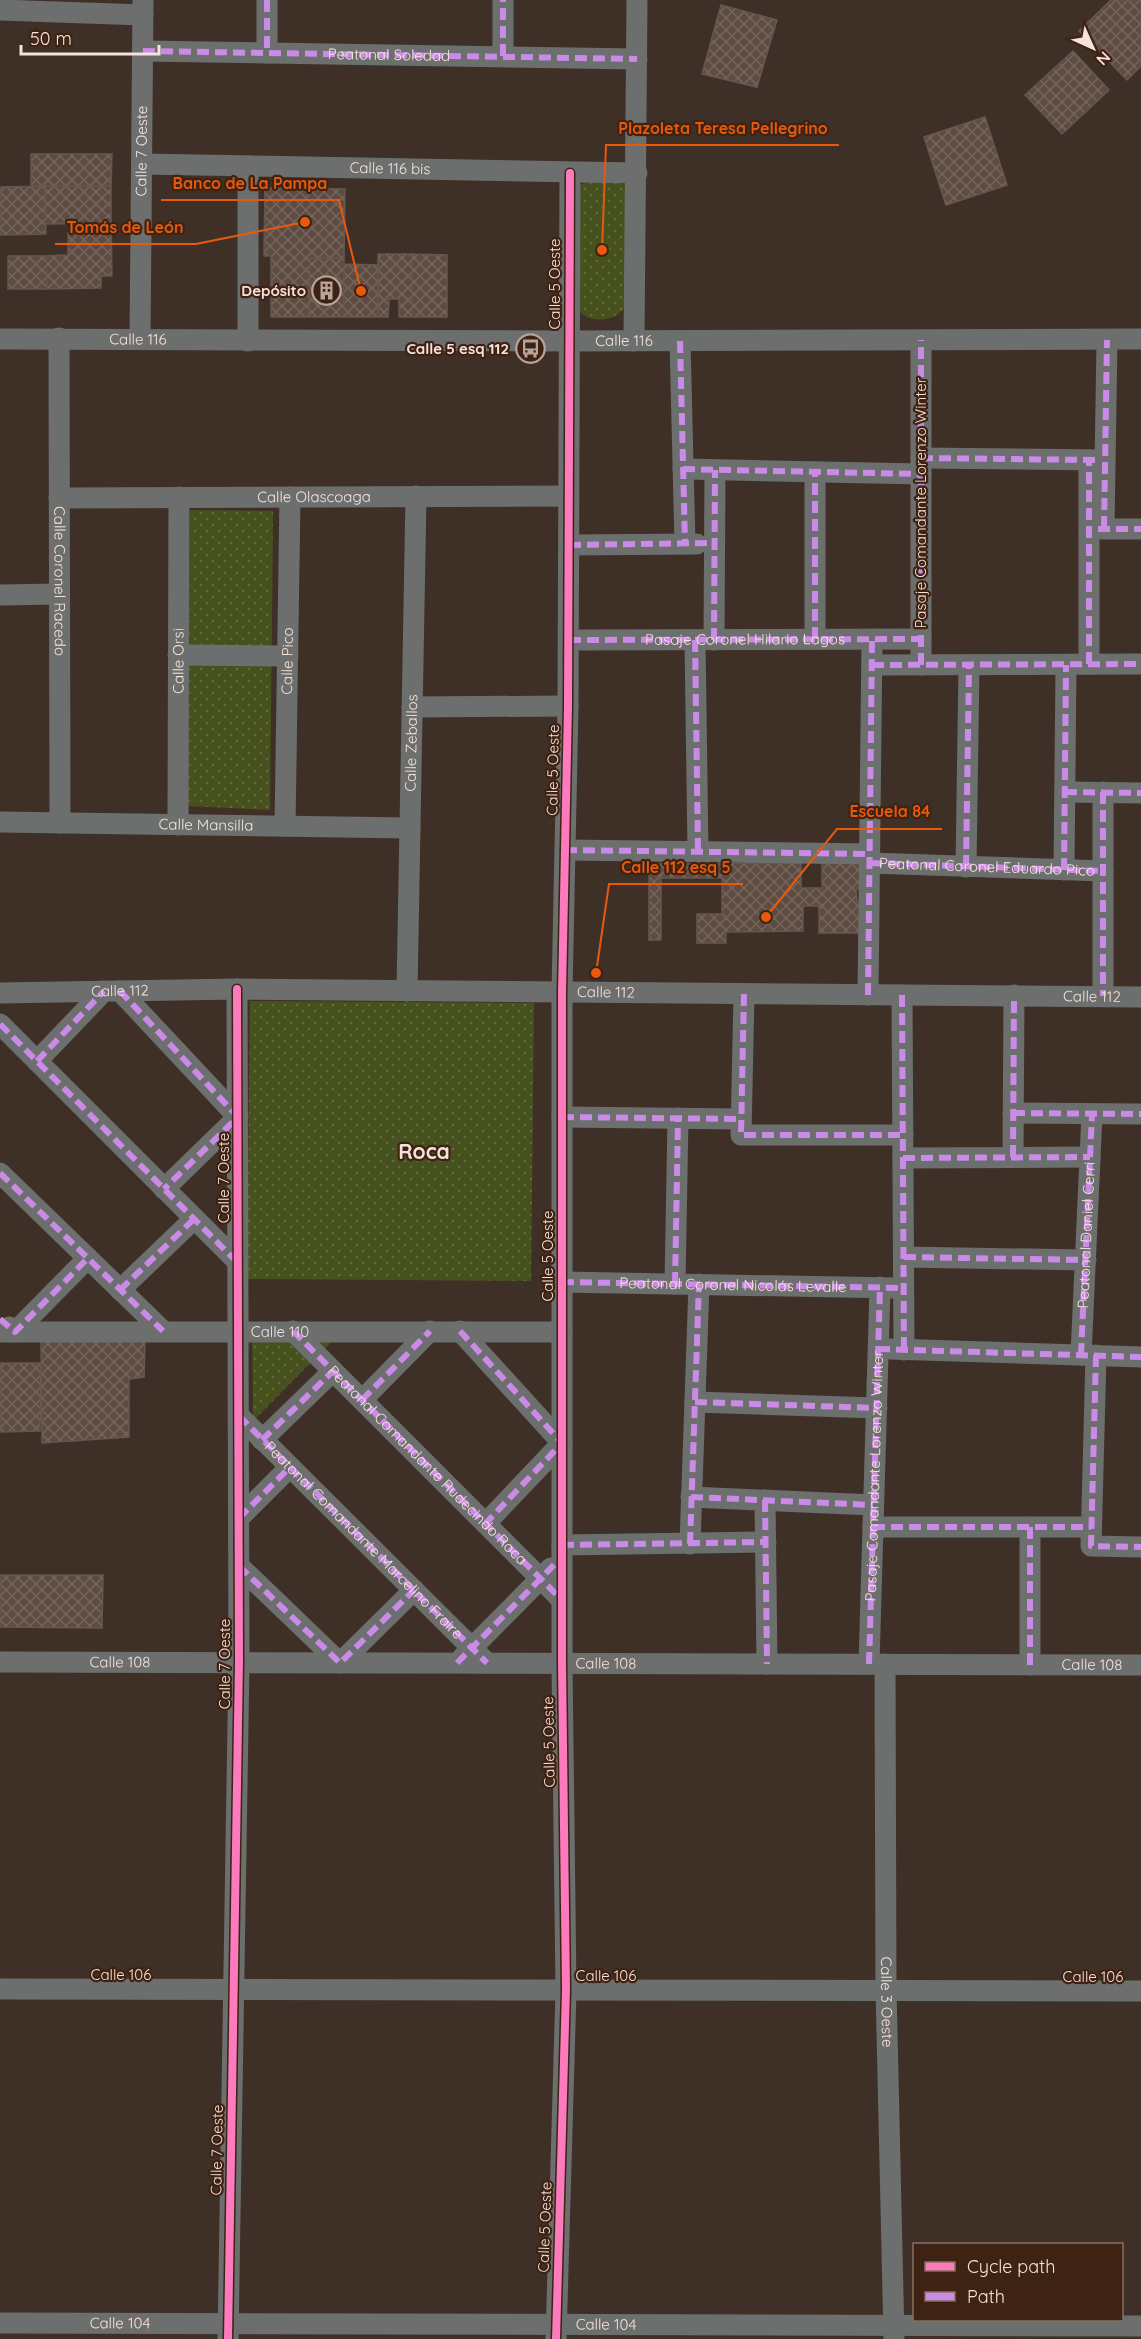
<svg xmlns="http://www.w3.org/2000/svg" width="1141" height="2339" font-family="Quicksand,sans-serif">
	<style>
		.park { fill: url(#park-dots) }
		.building { fill: url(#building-cross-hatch); stroke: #655751; stroke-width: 1.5 }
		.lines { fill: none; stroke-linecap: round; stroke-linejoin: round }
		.street { stroke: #6c6f6d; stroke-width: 21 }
		.quiet { stroke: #ca8be6; stroke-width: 6; stroke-dasharray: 12 6; stroke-linecap: butt }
		.cycleway-casing { stroke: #3e2213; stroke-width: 11 }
		.cycleway { stroke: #fd7abc; stroke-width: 8 }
		.labels { text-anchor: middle; stroke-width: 4.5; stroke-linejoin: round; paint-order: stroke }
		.street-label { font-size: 15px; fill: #f6e2d9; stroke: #3e2213 }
		.poi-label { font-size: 15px; font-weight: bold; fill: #f6e2d9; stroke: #3e2213; text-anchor: end }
		.district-label { font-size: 21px; font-weight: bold; fill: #f6e2d9; stroke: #3e2213 }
		.leader { fill: none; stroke: #e8590c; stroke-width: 2 }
		.callout-dot { fill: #e8590c; stroke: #3e2213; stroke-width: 2 }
		.callout-label { font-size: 16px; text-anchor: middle; font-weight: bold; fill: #e8590c; stroke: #3e2213; stroke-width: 4.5; stroke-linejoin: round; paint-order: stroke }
	</style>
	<defs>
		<pattern id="park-dots" width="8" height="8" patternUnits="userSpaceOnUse" patternTransform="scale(1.5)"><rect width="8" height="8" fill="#46511d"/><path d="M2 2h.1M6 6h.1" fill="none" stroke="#616a3d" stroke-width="1.8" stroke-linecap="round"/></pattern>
		<pattern id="building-cross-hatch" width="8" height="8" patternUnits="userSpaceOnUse" patternTransform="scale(1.5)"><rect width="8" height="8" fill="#5e4b42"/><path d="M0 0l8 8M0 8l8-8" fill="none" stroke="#76655d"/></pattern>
	</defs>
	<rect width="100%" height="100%" fill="#3f3027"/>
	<path class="park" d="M586,182L620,183L628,186L625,307C615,322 591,324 579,311V186Z
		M190,510L273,511L270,810L188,806Z
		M250,1001L534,1003L531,1281L247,1279Z
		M252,1330L337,1336L253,1421Z"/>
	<path class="building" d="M1111,0H1141V66L1127,80L1079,31Z
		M721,5L777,20L757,87L702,74Z
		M1073,51L1109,90L1062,134L1025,95Z
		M985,117L1007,185L946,205L924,137Z
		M31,154H112L111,186H31Z
		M45,186H111V223L46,224Z
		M45,186L46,234L0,235V187Z
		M265,188L345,189L344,258H310L309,317H271V256H264Z
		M77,223H111L112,276H101V288L47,289L46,256L68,255V233H77Z
		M378,254H412V317H399V299H389L388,317H378Z
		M412,254L447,255V317H412Z
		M8,256H46L47,289H8Z
		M310,258H344V317H309Z
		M344,264L378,265V317H344Z
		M801,863V888H822V863H864V889H856L857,903H864V933H819V906H803V931L726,932V943H697V914H722V878H661V940H649V864Z
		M145,1341L144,1377L129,1379V1437L42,1443L41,1342Z
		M0,1363H41L40,1431L0,1432Z
		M0,1575H103L102,1628L0,1627Z"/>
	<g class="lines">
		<g class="street">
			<path d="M267,0V53"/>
			<path d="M0,10L143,15"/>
			<path d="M143,51L637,59"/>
			<path d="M503,56V0"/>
			<path id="s1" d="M142,164L637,173"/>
			<path id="s2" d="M59,338L60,823"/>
			<path id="s3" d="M0,339L568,341L1141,339"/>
			<path id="s4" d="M140,339L143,0"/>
			<path d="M248,341V166"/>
			<path d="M634,341L637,0"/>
			<path d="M680,341L685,544"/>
			<path d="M921,458L1104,460"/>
			<path d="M683,469L921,474"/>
			<path id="s5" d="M59,498L569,496"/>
			<path d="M1104,528L1107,340"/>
			<path d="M1089,529H1141"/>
			<path d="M569,545L697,544"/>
			<path d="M0,595L59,594"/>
			<path d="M815,639V472"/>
			<path id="s6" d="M569,640L921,639"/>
			<path d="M695,640L698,852"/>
			<path d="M714,640L715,470"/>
			<path d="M178,655L288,656"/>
			<path d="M1089,664V460"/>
			<path d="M872,665L1141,664"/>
			<path d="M921,665V340"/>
			<path d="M412,707L568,706"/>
			<path d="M1065,792L1141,793"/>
			<path d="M1103,792V996"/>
			<path id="s7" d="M0,822L410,828"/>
			<path id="s8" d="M178,825L179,497"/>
			<path id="s9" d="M285,826L290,497"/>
			<path d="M565,850L870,854"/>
			<path id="s10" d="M870,863L1103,871"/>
			<path d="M966,867L969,665"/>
			<path d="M1064,870L1066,665"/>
			<path d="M120,991L238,1117L164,1189"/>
			<path id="s11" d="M407,991L416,496"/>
			<path id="s12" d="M0,993L237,989L1141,997"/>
			<path d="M744,994L741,1135H903"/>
			<path d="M868,995L872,639"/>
			<path d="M902,995L904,1350"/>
			<path d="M0,1024L238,1262"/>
			<path d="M37,1061L104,991"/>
			<path d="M1013,1113L1141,1114"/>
			<path d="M562,1117L741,1119"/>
			<path d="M1013,1157L1014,995"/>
			<path d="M903,1158L1090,1157"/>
			<path d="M0,1173L163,1331"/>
			<path d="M904,1257L1086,1260"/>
			<path id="s13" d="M562,1282L894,1288"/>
			<path d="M675,1284L678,1118"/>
			<path d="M120,1290L194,1219"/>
			<path d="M9,1327L15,1332L88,1258"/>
			<path id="s14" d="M293,1331L562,1600"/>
			<path d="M460,1331L562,1443L486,1523"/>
			<path id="s15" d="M0,1332H562"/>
			<path d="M890,1349L1141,1357"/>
			<path id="s16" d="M1081,1355L1092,1114"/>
			<path d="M1096,1355L1091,1546L1141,1547"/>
			<path d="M362,1400L430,1331"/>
			<path d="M695,1402L877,1408"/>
			<path d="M239,1416L487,1663"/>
			<path d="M262,1440L333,1371"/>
			<path d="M691,1497L873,1505"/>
			<path d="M765,1500L767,1664"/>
			<path d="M239,1518L290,1467"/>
			<path d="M873,1527H1091"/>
			<path d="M690,1544L699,1284"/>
			<path d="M562,1545L766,1542"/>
			<path d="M239,1566L340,1663L414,1590"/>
			<path d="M463,1657L551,1568"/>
			<path id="s17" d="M0,1662L1141,1665"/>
			<path id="s18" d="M869,1664L880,1287"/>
			<path id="s19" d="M885,1664L886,1989L894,2338"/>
			<path d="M1030,1665V1527"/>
			<path d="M0,1989L1141,1991"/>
			<path id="s20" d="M0,2323L1141,2326"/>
			<path d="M228,2339L239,1662L237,989"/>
			<path d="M556,2339L566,1990L562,1663V992L568,706L570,173"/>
		</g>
		<g class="quiet">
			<path d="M267,0V53"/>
			<path id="s21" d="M143,51L637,59"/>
			<path d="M503,56V0"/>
			<path d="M680,341L685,544"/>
			<path d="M921,458L1095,460"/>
			<path d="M683,469L921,474"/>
			<path d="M1104,528L1107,340"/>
			<path d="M1098,529H1141"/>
			<path d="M569,545L715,543"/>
			<path d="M815,639V472"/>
			<path d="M569,640L921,639"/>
			<path d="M695,640L698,852"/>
			<path d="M714,640L715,470"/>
			<path d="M1089,664V460"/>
			<path d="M872,665L1141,664"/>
			<path d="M921,665V340"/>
			<path d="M1065,792L1141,793"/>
			<path d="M1103,792V996"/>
			<path d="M565,850L870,854"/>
			<path d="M870,863L1103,871"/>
			<path d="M966,867L969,665"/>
			<path d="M1064,870L1066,665"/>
			<path d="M120,991L238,1117L164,1189"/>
			<path d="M744,994L741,1135H903"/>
			<path d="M868,995L872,639"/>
			<path d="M902,995L904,1350"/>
			<path d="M0,1024L237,1262"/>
			<path d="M37,1061L104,991"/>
			<path d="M1013,1113L1141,1114"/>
			<path d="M562,1117L741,1119"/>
			<path d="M1013,1157L1014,995"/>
			<path d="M903,1158L1090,1157"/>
			<path d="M0,1173L163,1331"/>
			<path d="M904,1257L1086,1260"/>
			<path d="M562,1282L904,1288"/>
			<path d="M675,1284L678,1118"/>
			<path d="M120,1290L194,1219"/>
			<path d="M0,1319L15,1332L88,1258"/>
			<path d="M293,1331L562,1600"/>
			<path d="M460,1331L562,1443L486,1523"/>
			<path d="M878,1349L1141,1357"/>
			<path d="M1081,1355L1092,1114"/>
			<path d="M1096,1355L1091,1546L1141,1547"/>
			<path d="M362,1400L430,1331"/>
			<path d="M695,1402L877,1408"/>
			<path id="s22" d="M239,1416L487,1663"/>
			<path d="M262,1440L333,1371"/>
			<path d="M691,1497L873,1505"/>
			<path d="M765,1500L767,1664"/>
			<path d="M239,1518L290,1467"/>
			<path d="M873,1527H1091"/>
			<path d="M690,1544L699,1284"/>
			<path d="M562,1545L766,1542"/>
			<path d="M239,1566L340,1663L414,1590"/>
			<path d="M457,1663L562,1557"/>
			<path d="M869,1664L880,1287"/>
			<path d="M1030,1665V1527"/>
		</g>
		<defs>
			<path id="cycleway" d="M228,2339L239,1662L237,989
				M556,2339L566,1990L562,1663V992L568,706L570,173"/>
		</defs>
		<use href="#cycleway" class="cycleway-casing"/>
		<use href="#cycleway" class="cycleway"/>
	</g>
	<defs>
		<symbol id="building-ring" viewBox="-11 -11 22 22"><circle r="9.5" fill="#3e2213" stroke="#b6a49b" stroke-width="1.5"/><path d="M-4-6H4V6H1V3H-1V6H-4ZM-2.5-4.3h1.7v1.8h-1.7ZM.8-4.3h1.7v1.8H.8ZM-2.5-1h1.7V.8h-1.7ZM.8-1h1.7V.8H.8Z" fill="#b6a49b"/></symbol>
		<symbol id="bus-ring" viewBox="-11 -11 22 22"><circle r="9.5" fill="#3e2213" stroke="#b6a49b" stroke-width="1.5"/><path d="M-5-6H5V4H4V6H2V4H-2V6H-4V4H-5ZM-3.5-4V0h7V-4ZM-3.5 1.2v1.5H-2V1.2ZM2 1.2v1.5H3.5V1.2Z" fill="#b6a49b"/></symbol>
	</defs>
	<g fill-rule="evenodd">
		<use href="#building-ring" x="310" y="274" width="33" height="33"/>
		<use href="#bus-ring" x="514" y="332" width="33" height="33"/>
	</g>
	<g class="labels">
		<g class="street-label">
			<text dy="5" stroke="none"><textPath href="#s21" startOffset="246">Peatonal Soledad</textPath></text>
			<text dy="5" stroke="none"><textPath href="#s4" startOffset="188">Calle 7 Oeste</textPath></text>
			<text dy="5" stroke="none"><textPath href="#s1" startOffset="248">Calle 116 bis</textPath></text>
			<text transform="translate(555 284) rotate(-90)" y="5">Calle 5 Oeste</text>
			<text dy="5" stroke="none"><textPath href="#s3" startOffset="138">Calle 116</textPath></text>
			<text dy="5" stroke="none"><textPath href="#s3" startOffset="624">Calle 116</textPath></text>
			<text dy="5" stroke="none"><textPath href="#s5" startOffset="255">Calle Olascoaga</textPath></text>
			<text transform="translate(921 503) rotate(-90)" y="5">Pasaje Comandante Lorenzo Winter</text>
			<text dy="5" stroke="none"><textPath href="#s2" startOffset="243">Calle Coronel Racedo</textPath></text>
			<text dy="5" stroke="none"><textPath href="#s6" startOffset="176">Pasaje Coronel Hilario Lagos</textPath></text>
			<text dy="5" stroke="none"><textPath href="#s8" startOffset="164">Calle Orsi</textPath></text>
			<text dy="5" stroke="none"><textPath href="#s9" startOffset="165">Calle Pico</textPath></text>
			<text dy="5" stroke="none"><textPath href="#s11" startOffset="248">Calle Zeballos</textPath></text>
			<text transform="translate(553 770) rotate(-89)" y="5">Calle 5 Oeste</text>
			<text dy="5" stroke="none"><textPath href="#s7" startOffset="206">Calle Mansilla</textPath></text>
			<text dy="5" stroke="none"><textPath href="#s10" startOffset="117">Peatonal Coronel Eduardo Pico</textPath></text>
			<text dy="5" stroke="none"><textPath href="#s12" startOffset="120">Calle 112</textPath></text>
			<text dy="5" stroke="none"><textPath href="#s12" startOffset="606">Calle 112</textPath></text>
			<text dy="5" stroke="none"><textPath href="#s12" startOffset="1092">Calle 112</textPath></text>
			<text transform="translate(224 1178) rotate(-90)" y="5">Calle 7 Oeste</text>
			<text dy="5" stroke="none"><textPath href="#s16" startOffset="120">Peatonal Daniel Cerri</textPath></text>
			<text transform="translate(548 1256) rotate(-90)" y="5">Calle 5 Oeste</text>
			<text dy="5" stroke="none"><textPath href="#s13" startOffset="171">Peatonal Coronel Nicolás Levalle</textPath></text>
			<text dy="5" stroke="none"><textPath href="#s15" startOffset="280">Calle 110</textPath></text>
			<text dy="5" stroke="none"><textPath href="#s14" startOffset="190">Peatonal Comandante Rudecindo Roca</textPath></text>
			<text dy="5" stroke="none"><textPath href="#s18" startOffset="188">Pasaje Comandante Lorenzo Winter</textPath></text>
			<text dy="5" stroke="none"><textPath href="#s22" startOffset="176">Peatonal Comandante Marcelino Fraire</textPath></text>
			<text dy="5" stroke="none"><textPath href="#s17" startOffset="120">Calle 108</textPath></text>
			<text transform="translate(225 1664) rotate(-90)" y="5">Calle 7 Oeste</text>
			<text dy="5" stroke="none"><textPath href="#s17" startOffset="606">Calle 108</textPath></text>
			<text dy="5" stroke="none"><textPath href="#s17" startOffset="1092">Calle 108</textPath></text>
			<text transform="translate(549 1742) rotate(-91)" y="5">Calle 5 Oeste</text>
			<text x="121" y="1980">Calle 106</text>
			<text x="606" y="1981">Calle 106</text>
			<text x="1093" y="1982">Calle 106</text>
			<text dy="5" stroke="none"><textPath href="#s19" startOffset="338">Calle 3 Oeste</textPath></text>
			<text transform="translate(217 2150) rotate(-89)" y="5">Calle 7 Oeste</text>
			<text transform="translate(545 2227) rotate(-88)" y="5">Calle 5 Oeste</text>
			<text dy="5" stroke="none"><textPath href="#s20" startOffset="120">Calle 104</textPath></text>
			<text dy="5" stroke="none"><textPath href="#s20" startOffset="606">Calle 104</textPath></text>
		</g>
		<g class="poi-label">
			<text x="306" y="296">Depósito</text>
			<text x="509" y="354">Calle 5 esq 112</text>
		</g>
		<g class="district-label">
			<text x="424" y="1159">Roca</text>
		</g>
	</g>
	<path class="leader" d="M602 250L606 145H839M361 291L339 200H161M305 222L196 244H55M766 917L837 829H942M596 973L609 884H743"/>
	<g class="callout-dot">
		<circle cx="602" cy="250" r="6"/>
		<circle cx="361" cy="291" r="6"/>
		<circle cx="305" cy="222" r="6"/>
		<circle cx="766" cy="917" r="6"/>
		<circle cx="596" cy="973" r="6"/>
	</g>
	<g class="callout-label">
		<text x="723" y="134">Plazoleta Teresa Pellegrino</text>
		<text x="250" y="189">Banco de La Pampa</text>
		<text x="125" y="233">Tomás de León</text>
		<text x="890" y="817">Escuela 84</text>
		<text x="676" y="873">Calle 112 esq 5</text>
	</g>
	<rect x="913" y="2243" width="210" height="78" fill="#3e2213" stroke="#886f62" stroke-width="1.5"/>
	<rect x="925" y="2262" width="30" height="9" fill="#fd7abc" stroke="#886f62" stroke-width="1.5"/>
	<text x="967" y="2273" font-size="18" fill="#f6e2d9">Cycle path</text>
	<rect x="925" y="2292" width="30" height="9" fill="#ca8be6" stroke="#886f62" stroke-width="1.5"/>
	<text x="967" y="2303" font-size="18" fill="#f6e2d9">Path</text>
	<g transform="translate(1093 48) rotate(135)" stroke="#3e2213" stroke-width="4.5" paint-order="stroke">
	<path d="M0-4.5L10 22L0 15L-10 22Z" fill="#f6e2d9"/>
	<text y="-9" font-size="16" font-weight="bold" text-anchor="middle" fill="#f6e2d9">N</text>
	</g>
	<path d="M21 45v9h138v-9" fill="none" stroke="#f6e2d9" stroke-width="3"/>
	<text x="30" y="45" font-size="18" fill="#f6e2d9" stroke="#3e2213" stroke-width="4.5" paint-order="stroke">50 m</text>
</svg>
